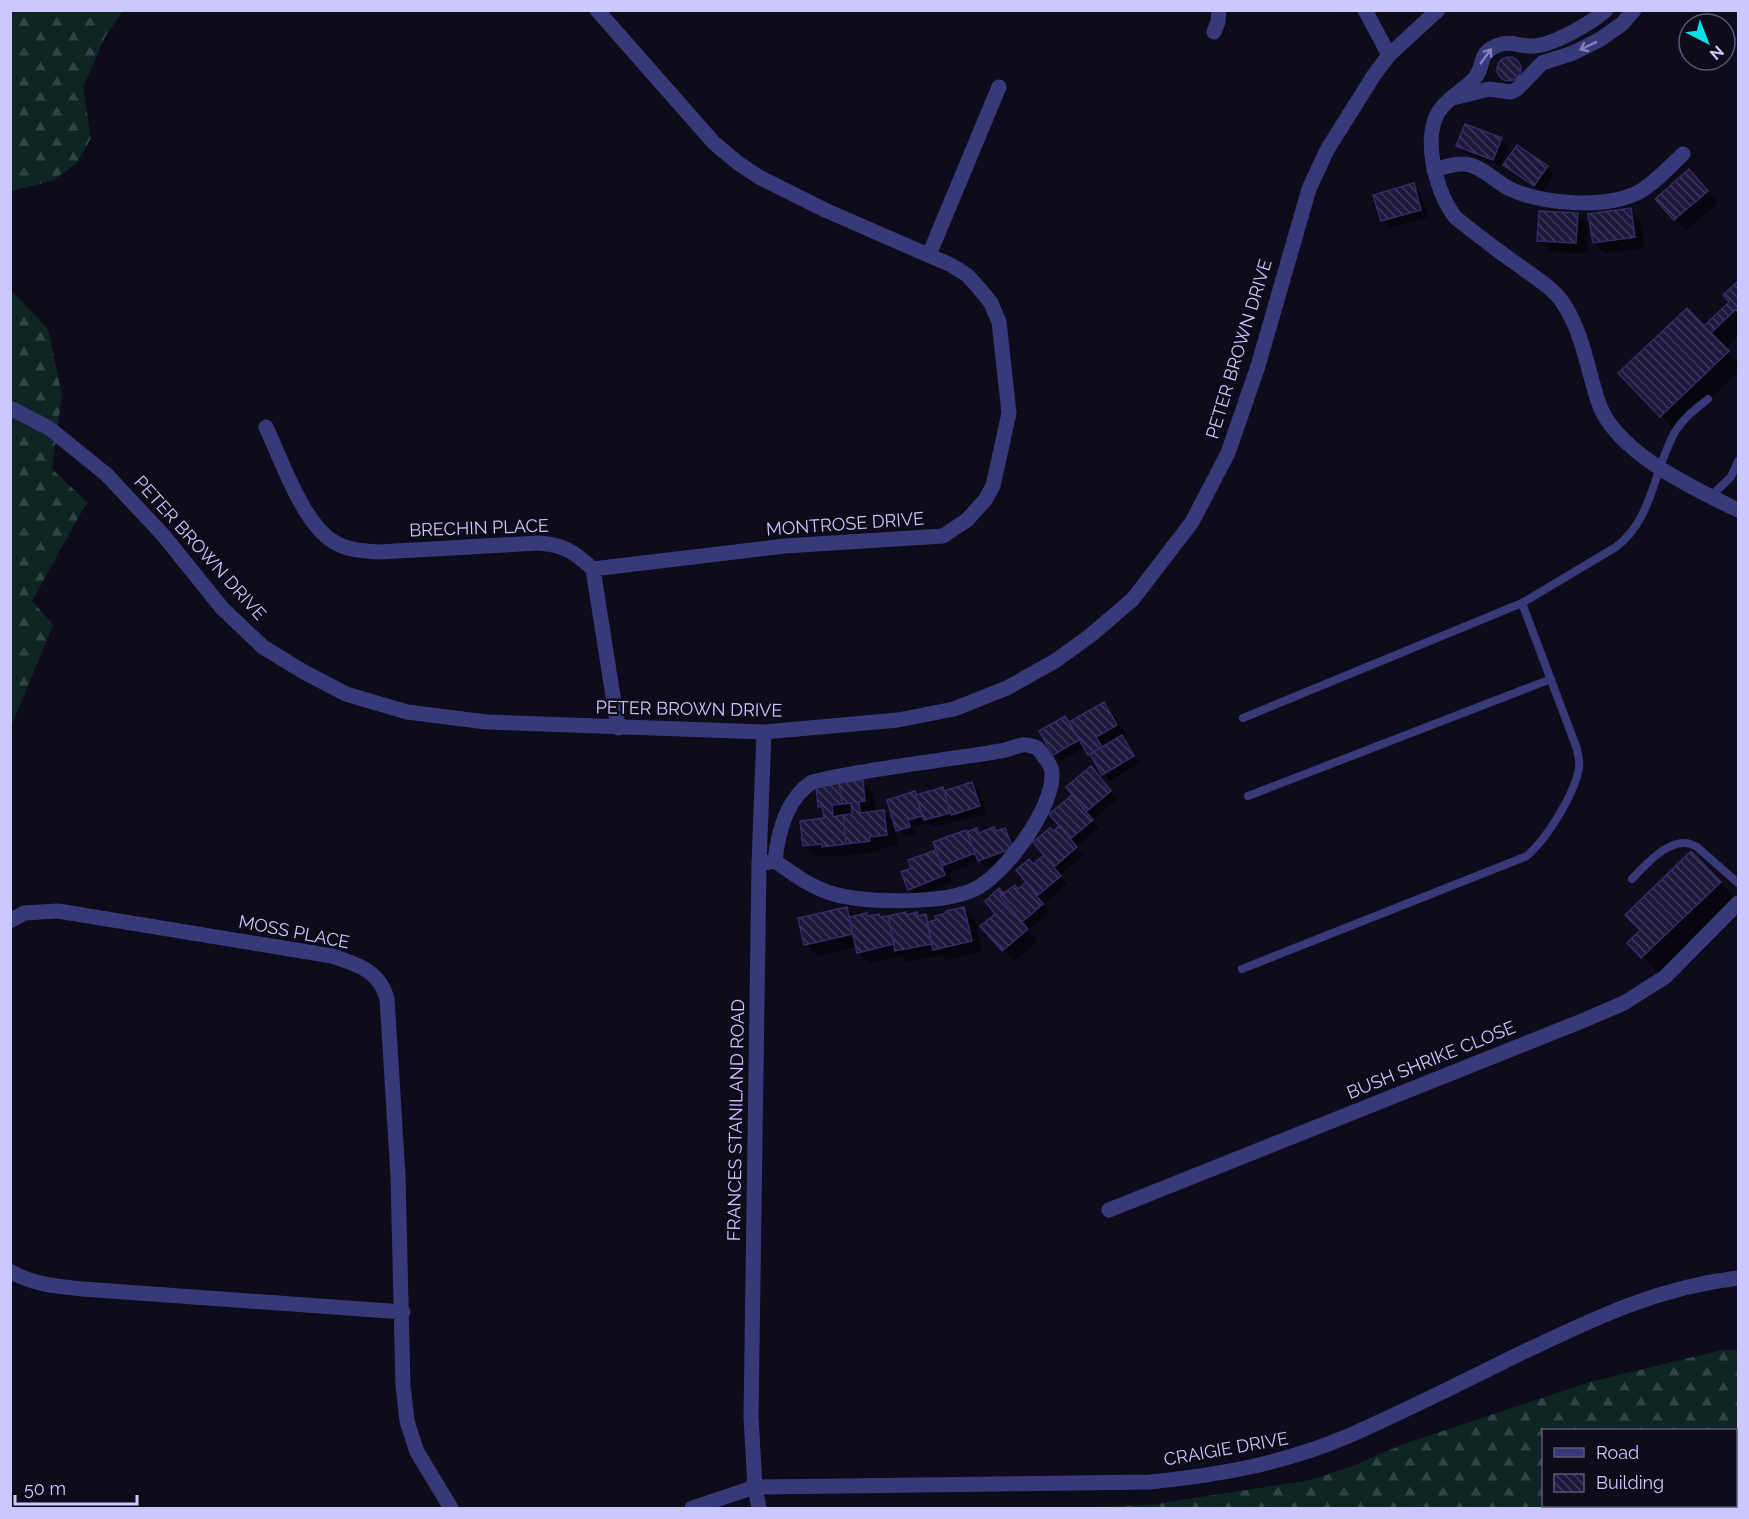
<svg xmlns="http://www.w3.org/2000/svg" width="1749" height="1519" font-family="Raleway,sans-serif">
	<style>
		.forest { fill: url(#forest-firs); fill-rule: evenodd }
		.shadow { fill: #0007 }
		.building { fill: url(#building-back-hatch); stroke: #342b67; stroke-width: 1.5 }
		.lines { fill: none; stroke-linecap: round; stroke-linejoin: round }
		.service { stroke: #383979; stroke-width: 8 }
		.minor { stroke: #383979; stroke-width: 15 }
		.tertiary { stroke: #383979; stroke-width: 15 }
		.oneway { stroke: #8280bb }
		.labels { text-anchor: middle; stroke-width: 5; stroke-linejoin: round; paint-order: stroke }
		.street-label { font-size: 18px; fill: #ccc8fd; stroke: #0e0c1b }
	</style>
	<defs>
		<pattern id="forest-firs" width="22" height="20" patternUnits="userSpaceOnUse" patternTransform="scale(1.5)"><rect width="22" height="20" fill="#0f2523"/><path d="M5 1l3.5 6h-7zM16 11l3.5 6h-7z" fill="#314344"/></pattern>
		<pattern id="building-back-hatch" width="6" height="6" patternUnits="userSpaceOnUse" patternTransform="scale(1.5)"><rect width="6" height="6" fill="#1e183c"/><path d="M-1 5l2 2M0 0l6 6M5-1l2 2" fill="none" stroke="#3e3859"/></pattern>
	</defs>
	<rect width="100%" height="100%" fill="#0e0c1b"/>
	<path class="forest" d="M11,10L123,11L105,37L83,87L91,138L77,163L52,181L11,191Z
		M11,290L48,329L62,396L52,469L87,502L32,601L53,625L11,727Z
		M1722,1350H1738V1508H1061L1149,1505L1311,1480L1355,1465L1404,1444L1590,1382ZM1544,1430H1736V1506H1544Z"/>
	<path class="shadow" d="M1507,59L1514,60L1527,75L1511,87L1498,73L1499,65Z
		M1501,140L1508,147L1501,166L1465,153L1458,146Z
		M1505,165L1547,168L1554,175L1542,192L1512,173Z
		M1700,183L1718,203L1686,230L1675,219Z
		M1413,185L1420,192L1428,217L1390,228L1382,221Z
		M1630,209L1641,221L1645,248L1605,253L1594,242Z
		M1578,214L1589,226L1587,254L1550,252L1538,240Z
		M1738,283V336L1725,349L1738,363V372L1676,431L1620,373L1704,327L1731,302L1725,295Z
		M1104,704L1115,716L1127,737L1123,739L1140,763L1110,781L1085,747L1061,761L1054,754L1065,718L1070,723Z
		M1098,775L1117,799L1092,820L1099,828L1076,847L1083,855L1060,875L1067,884L1043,904L1050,912L1028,930L1038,941L1014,962L982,926L997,914L1004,895L1018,890L1028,882L1033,866L1046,855L1053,833L1061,826L1051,814Z
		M862,782L873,793L876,813L884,812L896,824L915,793L918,796L942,789L945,792L972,784L979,791L986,814L932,827L928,823L914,827L916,834L905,837L896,828L898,846L880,848V852L835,857L832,855L816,857L805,845L825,819L824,811L820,806Z
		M994,829L997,832L1004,829L1012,837L1019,855L986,868L980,861L948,873L952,883L916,896L909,889L913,869L910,861L938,851L965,831L967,833L977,830L981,834Z
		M1691,853L1735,898L1658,972L1629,943L1642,930Z
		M847,908L856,917L879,915L882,919L905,913L907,916L917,914L920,917L925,916L932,923L964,908L975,920L982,952L946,960L941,955L908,962L902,956L870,963L858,952L857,947L817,956L805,944Z"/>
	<path class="building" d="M1497 69a12 12 0 1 1 24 0a12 12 0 1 1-24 0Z
		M1465,124L1502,138L1493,160L1456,146Z
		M1517,145L1548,166L1534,186L1503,165Z
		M1689,169L1708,191L1674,220L1655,199Z
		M1414,183L1421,210L1381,221L1373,195Z
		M1631,208L1635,237L1593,243L1588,214Z
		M1539,211L1578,213L1576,243L1537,241Z
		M1738,281V312L1736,309L1711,333L1729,351L1660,417L1618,373L1687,308L1704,326L1729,302L1723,295Z
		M1104,702L1117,725L1096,737L1102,747L1088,755L1069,722Z
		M1065,716L1079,740L1053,755L1039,731Z
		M1122,735L1134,756L1102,775L1090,754Z
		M1091,766L1111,791L1086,812L1066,787Z
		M863,780L865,801L859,802L860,813L884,810L887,835L869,837L870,841L846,844L843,815L852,814L851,803L842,804L839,783Z
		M972,782L980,806L951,815L944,791Z
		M839,783L842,804L832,805L833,817L843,815L846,844L822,847V844L803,846L800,821L824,818L822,806L818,807L816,786Z
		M943,787L950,813L924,820L916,795Z
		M915,791L922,816L908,820L910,827L896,831L887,800Z
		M1072,795L1093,820L1070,839L1049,814Z
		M1059,826L1077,847L1054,867L1033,842L1050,828L1053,831Z
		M994,827L996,831L1005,828L1013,848L978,861L967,832L977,828L979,833Z
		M966,830L975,853L942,866L933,842Z
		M936,850L945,875L908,890L901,872L911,868L908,860Z
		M1691,851L1721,882L1641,958L1627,943L1640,930L1625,915Z
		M1044,855L1061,876L1037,896L1016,870L1029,859L1033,864Z
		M1026,882L1043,904L1022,922L1000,896L1015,885L1018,889Z
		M999,888L1004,894L1000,896L1028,929L1002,951L980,926L995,914L985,901Z
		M847,907L853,934L804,945L798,918Z
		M964,907L972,941L933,950L927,922L936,920L935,916L946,913V911Z
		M906,912V915L917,912L918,916L926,914L932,944L895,951L888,916Z
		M867,913V916L879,914L880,917L888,916L894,944L857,953L849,917Z"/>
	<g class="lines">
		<path class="service" d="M1711,496L1731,477L1738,461
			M1243,718L1522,603L1616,547C1653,519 1653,471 1675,432C1683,418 1696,409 1708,399
			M1248,796L1551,679
			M1632,879C1647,863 1674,832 1697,847L1738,883
			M1242,969L1527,856C1548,837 1574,795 1579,768C1580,762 1578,755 1577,749L1522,603"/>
		<path class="minor" d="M1365,10L1389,55
			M1606,10C1590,24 1552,46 1532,46C1517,46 1511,40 1496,46C1479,53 1484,64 1477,75C1470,86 1452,95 1443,106C1419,132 1436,194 1456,218C1476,234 1497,250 1518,265C1533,276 1553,288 1563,303C1583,333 1587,368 1598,401C1614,452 1693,488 1738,510
			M1214,32L1218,22L1219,10
			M1453,98L1489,89L1511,92L1517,89L1542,63L1573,53L1599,40L1622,24L1634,10
			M1434,170C1442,168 1452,164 1461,164C1479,163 1494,181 1510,189C1542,204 1604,209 1637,193C1654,184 1669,167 1683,154
			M929,255L999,87
			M266,427C281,459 303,524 334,542C347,550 364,551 379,552L539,543C565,545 574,552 593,569L618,728
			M593,569L785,546L943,536L967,520L985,500L993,486L1009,413L999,322L991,303L979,288L967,275L951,265L825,210L759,177L738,163L714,143L597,10
			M759,864L775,861C793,874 812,888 834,894C866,903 943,904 973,890C1004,876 1054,808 1052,773C1052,768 1048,761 1044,757C1042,753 1039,749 1035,747C1031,746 1026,744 1022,745C1015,746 1008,750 1000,751C937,762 874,767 812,782C786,799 778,832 775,861
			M10,921L24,913L58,911L332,956C357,964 380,971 387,999L398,1176L403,1386L407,1421L417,1452L451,1508
			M1109,1210L1582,1021L1624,1003L1665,977L1738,903
			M10,1271C32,1285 58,1286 83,1289L403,1312
			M692,1508L755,1487"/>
		<path class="tertiary" d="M10,408L49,428L107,475L164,536L222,608L263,647L304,672L346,694L407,712L486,722L764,732L898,720L954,709L1007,688L1055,661L1091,635L1133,599L1192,522L1228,453L1258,366L1309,189L1327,150L1374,75L1389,55L1438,10
			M755,1487L1150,1482C1219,1475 1281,1464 1346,1437C1403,1412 1459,1384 1515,1356C1591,1320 1654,1288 1738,1278
			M759,1508L755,1487L751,1417L759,864L764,732"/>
	</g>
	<defs><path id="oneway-shaft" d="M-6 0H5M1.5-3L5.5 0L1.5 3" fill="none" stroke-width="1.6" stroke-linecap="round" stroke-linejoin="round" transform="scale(1.5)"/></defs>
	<g class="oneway">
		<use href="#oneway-shaft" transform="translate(1588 46) rotate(154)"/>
		<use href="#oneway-shaft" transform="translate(1486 56) rotate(-54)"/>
	</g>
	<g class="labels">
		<g class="street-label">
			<text transform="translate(1239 349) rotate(-73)" y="6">PETER BROWN DRIVE</text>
			<text transform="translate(845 524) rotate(-4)" y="6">MONTROSE DRIVE</text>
			<text transform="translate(479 528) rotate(-2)" y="6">BRECHIN PLACE</text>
			<text transform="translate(200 548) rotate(48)" y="6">PETER BROWN DRIVE</text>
			<text transform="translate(689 709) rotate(1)" y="6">PETER BROWN DRIVE</text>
			<text transform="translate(294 932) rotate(11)" y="6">MOSS PLACE</text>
			<text transform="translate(1431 1060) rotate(-22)" y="6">BUSH SHRIKE CLOSE</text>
			<text transform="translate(736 1120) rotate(-89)" y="6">FRANCES STANILAND ROAD</text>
			<text transform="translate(1226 1449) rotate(-10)" y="6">CRAIGIE DRIVE</text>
		</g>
	</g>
	<rect width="1749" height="1519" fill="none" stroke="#ccc8fd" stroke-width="24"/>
	<rect x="1542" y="1429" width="195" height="78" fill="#0e0c1b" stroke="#5a5775" stroke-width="1.5"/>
	<rect x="1554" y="1448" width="30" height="9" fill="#383979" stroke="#5a5775" stroke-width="1.5"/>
	<text x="1596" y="1459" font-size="18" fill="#ccc8fd">Road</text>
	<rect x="1554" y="1474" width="30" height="18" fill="url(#building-back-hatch)" stroke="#5a5775" stroke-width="1.5"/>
	<text x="1596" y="1489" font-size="18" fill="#ccc8fd">Building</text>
	<g transform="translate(1707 42) rotate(138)"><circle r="28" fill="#0e0c1b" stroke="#5a5775" stroke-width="1.5"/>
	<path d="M0-4.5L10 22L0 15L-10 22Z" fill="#08dde9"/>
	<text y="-9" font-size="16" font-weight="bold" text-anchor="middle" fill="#ccc8fd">N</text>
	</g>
	<path d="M15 1495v9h122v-9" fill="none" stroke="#ccc8fd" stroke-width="3"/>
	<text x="24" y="1495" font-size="18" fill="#ccc8fd" stroke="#0e0c1b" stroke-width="4.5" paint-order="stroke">50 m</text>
</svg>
